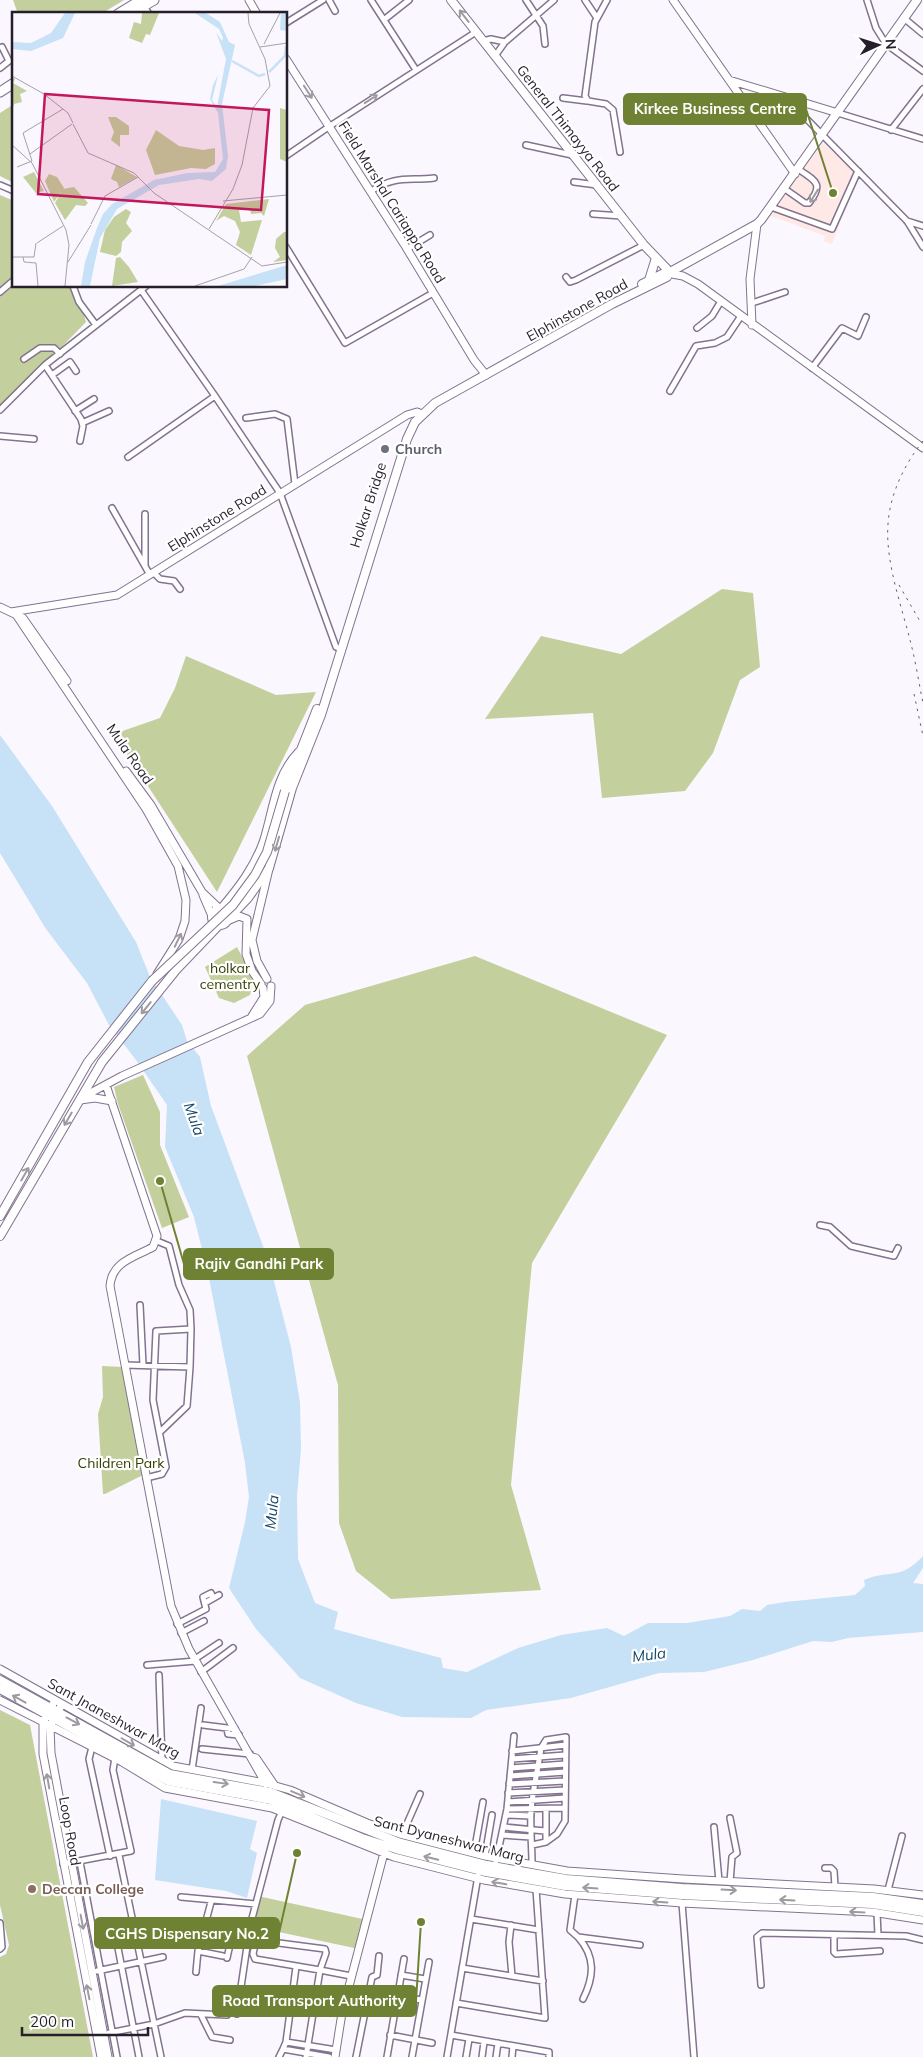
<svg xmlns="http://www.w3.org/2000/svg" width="923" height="2057" font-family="Mulish,sans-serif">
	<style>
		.commercial { fill: #ffe9e6 }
		.green { fill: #c3cf9c }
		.water { fill: #c7e1f7 }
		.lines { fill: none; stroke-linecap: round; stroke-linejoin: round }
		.street-casing { stroke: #83738f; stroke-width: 8 }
		.secondary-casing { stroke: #83738f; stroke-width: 9 }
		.primary-casing { stroke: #83738f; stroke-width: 10 }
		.highway-casing { stroke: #83738f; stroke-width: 11 }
		.street { stroke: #fff; stroke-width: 5 }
		.secondary { stroke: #fff; stroke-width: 7 }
		.primary { stroke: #fff; stroke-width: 8 }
		.highway { stroke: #fff; stroke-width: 9 }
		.rail { stroke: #66606b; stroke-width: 1; stroke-dasharray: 2.5 5; stroke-linecap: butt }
		.primary-bridge-casing { stroke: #83738f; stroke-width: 10; stroke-linecap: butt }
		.primary-bridge { stroke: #fff; stroke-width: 8 }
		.oneway { stroke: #9d9aa0 }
		.worship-dot { fill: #6b7280; stroke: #fff; stroke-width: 2 }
		.education-dot { fill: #8d6e63; stroke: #fff; stroke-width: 2 }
		.labels { text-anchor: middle; stroke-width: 4.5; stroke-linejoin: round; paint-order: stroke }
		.street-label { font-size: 14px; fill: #261f2b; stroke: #fff }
		.worship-label { font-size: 14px; font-weight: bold; fill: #5b616d; stroke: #fff; text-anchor: start }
		.park-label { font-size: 14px; fill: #353e01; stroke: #fff }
		.education-label { font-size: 14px; font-weight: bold; fill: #785e54; stroke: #fff; text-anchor: start }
		.water-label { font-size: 15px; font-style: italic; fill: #16486b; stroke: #fff }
		.inset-river { fill: none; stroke: #c7e1f7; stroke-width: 2.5 }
		.inset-road { fill: none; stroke: #a6a1aa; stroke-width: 1 }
		.view { fill: #c2185b; fill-opacity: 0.15; stroke: #c2185b; stroke-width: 2.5 }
		.inset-edge { fill: none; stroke: #261f2b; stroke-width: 2.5 }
		.leader { fill: none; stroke: #6f8233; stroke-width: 2 }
		.callout-dot { fill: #6f8233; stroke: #fff; stroke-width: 2 }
		.callout { fill: #6f8233; stroke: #6f8233; stroke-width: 2 }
		.callout-label { font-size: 15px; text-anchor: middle; font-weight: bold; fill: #fff }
	</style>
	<rect width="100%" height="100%" fill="#fbf7fe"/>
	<path class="commercial" d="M823,143L857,174V178L832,244L824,241L825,236L769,215Z"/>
	<path class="green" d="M13,0H124L101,14H18Z
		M14,104V183L0,176V113Z
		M0,195L14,201V286H75L86,322L0,410Z
		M722,589L753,593L760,667L740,680L713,753L685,791L602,798L593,713L485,719L541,636L621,654Z
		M186,656L276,695L316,692L217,892L114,734L160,718L175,688Z
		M237,947L254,980L250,995L234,1003L219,998L205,967Z
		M475,956L667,1035L532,1263L511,1485L541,1590L391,1599L356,1571L339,1523L338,1385L247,1056L305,1005Z
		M143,1075L160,1112V1145L189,1217L162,1228L118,1104L114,1087Z
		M102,1366L123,1367L143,1475L105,1494H103L98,1414L103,1397Z
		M0,1710L30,1725L93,2057H0V1957L6,1954L9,1945L0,1905Z
		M258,1896L367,1920L359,1949L250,1926Z"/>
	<path class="water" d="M0,735L52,806L136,942L150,977L182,1025L187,1041L200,1057L211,1106L269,1262L291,1347L300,1403L301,1449L297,1496L298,1559L315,1603L338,1612L334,1629L441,1658L443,1668L467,1672L518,1648L561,1635L607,1628L624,1636L648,1623H687L730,1616L742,1609L760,1611L767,1605L785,1602L855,1595L865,1586L864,1580C890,1569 900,1581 923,1556V1568L913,1583L923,1584V1632L848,1638L832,1642L813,1641L753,1660L704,1672L659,1673L571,1698L486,1710L471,1718L402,1717L356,1703L300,1678L256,1629L229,1588L245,1522L249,1497L245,1463L208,1273L194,1217L165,1147L167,1105L136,1060L109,1025L87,983L46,929L0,853Z
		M161,1799L257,1821L250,1849L257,1853L247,1898L226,1891L155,1880Z"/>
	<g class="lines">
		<defs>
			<path id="street" d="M329,0L335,11
				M371,0L416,70
				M526,0L543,26L545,44
				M585,0L597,18
				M607,0L595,22L585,96L588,101L606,104L613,110L620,152
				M867,0L876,28L886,44L923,71
				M144,6L149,14
				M385,19L409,0
				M905,19L923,34
				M286,23L323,0
				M483,41L491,39L505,42
				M495,56L505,42L554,0
				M0,68L9,61L2,47
				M563,98L587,101
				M787,99L907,221L923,247
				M838,113L923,139
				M891,130L923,89
				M526,145L572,155
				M286,156L330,126L476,32
				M574,182L597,185
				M0,185L14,191
				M785,189L805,203H809C824,184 816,181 798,169
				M371,191C396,175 408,181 434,178
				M771,207L832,229L858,171
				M593,214L622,216
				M907,221L923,226
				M286,247L345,343L433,293
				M407,249L430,235
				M566,277L570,282L576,280L644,245
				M73,286L79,302L96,325
				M141,290L215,396L280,493L336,647L341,649
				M0,292L14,280
				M752,303L785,292
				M697,328L712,316L721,301
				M24,359L40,348H54L60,354
				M45,365L81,419L83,426L80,441
				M812,368L842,328L858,336L866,317
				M52,375L70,362L76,371
				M670,391L696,346L715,343L727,337L741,316
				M0,410L45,365L146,286
				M75,411L94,399
				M246,418L275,414L287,419L295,484
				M82,423L109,411
				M0,436L34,439
				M128,457L215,396
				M112,508L150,575
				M145,565V514
				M154,573L160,579L174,581L180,589
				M820,1225L830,1227L851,1246L894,1256L898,1248
				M157,1241L169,1246L179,1285L190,1310L191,1329L190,1367
				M140,1305L143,1365
				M125,1365L190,1367L187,1406L160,1432
				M146,1478L162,1474L166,1467L153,1400L156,1331L191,1329
				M205,1603L219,1595
				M177,1624L206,1609L203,1597L211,1593L213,1598
				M181,1633L204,1621
				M195,1659L219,1643
				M147,1665L196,1661
				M201,1672L233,1648
				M159,1675L162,1761
				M203,1725L235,1729
				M227,1728L228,1734L239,1735
				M92,1747L89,1759L110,1856
				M202,1749L250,1754
				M512,1751L566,1745
				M512,1759L565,1755
				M511,1768L565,1764
				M192,1770L201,1708
				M510,1776L565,1772
				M509,1784L565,1781
				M508,1793L565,1790
				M508,1802L565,1798
				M507,1809L565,1808
				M546,1809V1842
				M506,1815L531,1816
				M730,1818L737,1853L732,1857L730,1882
				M504,1827L545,1831
				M714,1827L719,1881
				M402,1835L420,1794
				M502,1835L531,1837
				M532,1845L546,1842L557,1834L565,1821L566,1737L546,1740L541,1748C538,1769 533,1789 531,1810C530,1828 532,1846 532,1864
				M474,1853L483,1802
				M119,1855L161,2057
				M485,1856L492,1815
				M496,1861L507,1809L514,1736
				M80,1862L117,2057
				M63,1864L131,1851L113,1770L115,1758
				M825,1868H831L834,1871L835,1887
				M888,1890L902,1836
				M575,1895L570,1930L578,1937L640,1945
				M181,1897L256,1904
				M682,1903L694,2057
				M877,1913L878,1935
				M471,1919L539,1930
				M113,1922L139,2057
				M0,1923L2,1947L0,1949
				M511,1925L509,1942L512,1976
				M203,1928L228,1934
				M834,1935V1952L836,1954L880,1951
				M578,1937C596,1957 594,1977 583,1999
				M198,1951L223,1956
				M227,1958L231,1940L247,1943
				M462,1968L543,1981
				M97,1971L163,1957
				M196,1972L198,1951L211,1902
				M401,1975L425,1979
				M761,1985L757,1937L762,1933L906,1936L923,1940
				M348,1991L363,1998
				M397,1995L421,2000
				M346,1997L396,2002
				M456,2003L545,2018L536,1889
				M237,2014L250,1926L278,1820L282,1811
				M201,2015L212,2037L230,2040
				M109,2033L154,2024L185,2013L227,2015
				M390,2035L432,2043
				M451,2035L549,2052V2057
				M286,2042L336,2050
				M283,2049L286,2042L296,1967
				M279,2057L283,2049L329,2057
				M306,2057L320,1970L255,1959L253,1954L256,1940L325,1949L326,1953L320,1970L351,1976
				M356,2057L372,1977L377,1975L379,1956
				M387,2057L404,1959
				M412,2057L429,1962
				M447,2057L478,1876
				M466,2057L469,2039
				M482,2057L484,2042
				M496,2057L498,2043
				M512,2057L513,2046"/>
			<path id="secondary" d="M249,0L257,14
				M673,0L795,174
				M286,59L404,244L474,360L486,375
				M729,80L838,113
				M672,274L683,276L698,284L923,448
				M752,325L750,279L757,224
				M0,607L23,618L67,681
				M11,612L117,595L407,415L417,412L422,414
				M17,616L146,809L178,866L186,900L185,921L179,939L157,974
				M126,771L151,805L202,892L220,909
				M203,895L212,916
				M227,921L239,916L247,919L246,954L252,971L261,984
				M267,979L257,961L252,940L269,869
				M252,1016L264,997L263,988
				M106,1085L157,1236L153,1247C135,1257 112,1261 110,1286L171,1606L189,1649L266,1784
				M81,1098L122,1076L260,1014L270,1001L271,986
				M80,1100L95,1098L112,1101
				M0,1669L173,1766L265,1783L290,1790L367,1823L400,1834L485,1856L567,1871L683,1879L874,1889L923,1895
				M0,1700L122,1762L165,1788L272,1808L394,1857L484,1880L565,1894L682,1903L872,1912L923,1920
				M55,1700L43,1723V1754L101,2057
				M62,1704L50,1726L51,1753L108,2057
				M252,1757L256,1758L275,1786
				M335,2057L342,2013L385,1849"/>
			<path id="primary" d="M451,0L644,245L667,269
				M672,271L757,224L761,220L917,0
				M649,280L656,258
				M642,284L664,273
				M285,791L317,709
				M212 917a8 8 0 1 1 16 0a8 8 0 1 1-16 0Z
				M221,909C239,888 255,867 264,841C274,810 275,777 299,752
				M228,919L248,898L269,868L292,788L321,715L407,439L415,422L435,403L612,304L667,277
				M0,1216L88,1062L152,981
				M0,1236L102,1062L176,970L219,925
				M0,1680L170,1774L270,1792L398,1842L487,1865L566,1879L682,1888L873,1897L923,1904
				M0,1689L168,1781L271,1800L362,1838L396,1849L486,1872L565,1886L682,1895L872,1904L923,1912"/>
			<path id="highway" d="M118,14L141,0
				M130,14L154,0
				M0,92L14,83"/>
		</defs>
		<use href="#street" class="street-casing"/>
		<use href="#secondary" class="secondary-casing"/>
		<use href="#primary" class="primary-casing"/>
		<use href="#highway" class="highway-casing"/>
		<use href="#street" class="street"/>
		<use href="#secondary" class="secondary"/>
		<use href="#primary" class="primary"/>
		<use href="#highway" class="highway"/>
		<path class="rail" d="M923,441C904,465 890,494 888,524C885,562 902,607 911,644C916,663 919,684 923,703
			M899,585L921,623
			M914,694L923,736"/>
		<defs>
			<path id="primary-bridge" d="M152,981L233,905L255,875L267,852L285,791"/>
		</defs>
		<use href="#primary-bridge" class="primary-bridge-casing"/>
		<use href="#primary-bridge" class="primary-bridge"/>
	</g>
	<defs><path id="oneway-shaft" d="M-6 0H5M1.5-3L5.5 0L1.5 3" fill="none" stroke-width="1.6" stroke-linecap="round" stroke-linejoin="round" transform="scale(1.25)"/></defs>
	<g class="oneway">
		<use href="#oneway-shaft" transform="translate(464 16) rotate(-128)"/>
		<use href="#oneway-shaft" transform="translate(308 92) rotate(57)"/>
		<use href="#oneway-shaft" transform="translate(371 99) rotate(-33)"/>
		<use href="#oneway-shaft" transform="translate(814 196) rotate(122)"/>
		<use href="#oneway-shaft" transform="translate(277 844) rotate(106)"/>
		<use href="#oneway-shaft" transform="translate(178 940) rotate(-64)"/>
		<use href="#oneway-shaft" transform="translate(146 1008) rotate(129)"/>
		<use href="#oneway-shaft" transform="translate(68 1119) rotate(120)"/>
		<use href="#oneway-shaft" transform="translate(25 1174) rotate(-60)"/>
		<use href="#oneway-shaft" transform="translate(19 1699) rotate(-151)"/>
		<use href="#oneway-shaft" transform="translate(73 1721) rotate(28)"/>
		<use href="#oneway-shaft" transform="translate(128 1742) rotate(30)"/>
		<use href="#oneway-shaft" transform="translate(48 1781) rotate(-100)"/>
		<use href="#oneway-shaft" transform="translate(221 1783) rotate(8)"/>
		<use href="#oneway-shaft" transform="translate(298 1794) rotate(23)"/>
		<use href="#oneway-shaft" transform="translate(431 1858) rotate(-166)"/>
		<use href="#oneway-shaft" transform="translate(499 1883) rotate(-170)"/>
		<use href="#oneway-shaft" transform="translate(590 1888) rotate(-176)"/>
		<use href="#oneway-shaft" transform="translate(729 1890) rotate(3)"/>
		<use href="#oneway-shaft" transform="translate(787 1900) rotate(-177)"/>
		<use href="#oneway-shaft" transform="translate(660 1902) rotate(-176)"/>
		<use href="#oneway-shaft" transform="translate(857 1912) rotate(-177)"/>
		<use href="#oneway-shaft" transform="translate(82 1922) rotate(79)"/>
		<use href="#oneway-shaft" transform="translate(88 1992) rotate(-101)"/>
	</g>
	<circle class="worship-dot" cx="385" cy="449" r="5"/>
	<circle class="education-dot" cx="32" cy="1889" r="5"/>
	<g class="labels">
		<g class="street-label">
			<text transform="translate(568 128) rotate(52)" y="5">General Thimayya Road</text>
			<text transform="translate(392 202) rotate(58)" y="5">Field Marshal Cariappa Road</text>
			<text transform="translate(577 310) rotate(-29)" y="5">Elphinstone Road</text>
			<text transform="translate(368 505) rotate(-72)" y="5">Holkar Bridge</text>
			<text transform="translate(217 518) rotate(-32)" y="5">Elphinstone Road</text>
			<text transform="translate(130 754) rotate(55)" y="5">Mula Road</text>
			<text transform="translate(114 1718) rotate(29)" y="5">Sant Jnaneshwar Marg</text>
			<text transform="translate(70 1831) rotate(80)" y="5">Loop Road</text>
			<text transform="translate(449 1839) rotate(14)" y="5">Sant Dyaneshwar Marg</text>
		</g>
		<g class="worship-label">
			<text x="395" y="454">Church</text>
		</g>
		<g class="park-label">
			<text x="230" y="973">holkar<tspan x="230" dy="16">cementry</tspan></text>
			<text x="121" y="1468">Children Park</text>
		</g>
		<g class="education-label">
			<text x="42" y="1894">Deccan College</text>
		</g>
		<g class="water-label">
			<text transform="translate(194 1119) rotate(70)" y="5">Mula</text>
			<text transform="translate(272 1512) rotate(-84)" y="5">Mula</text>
			<text transform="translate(649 1655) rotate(-7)" y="5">Mula</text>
		</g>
	</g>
	<g transform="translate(12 12)">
		<rect width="275" height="275" fill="#fbf7fe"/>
		<path d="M130,1H147L138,23L134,22L130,31L117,26L122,10L129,12ZM0,65L3,67L1,71L15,79L8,82L10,90L2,92L0,99ZM268,96L275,98V150L268,147ZM96,105H104L117,114V123H108V135L99,128L102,120ZM144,118L167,134L191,138L203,136V152L194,157L179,156L143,163L134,138ZM104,153L125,165L107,175L105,170L99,167ZM22,160L32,179L24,181L11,165ZM37,162L45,165L52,176L42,190L33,169ZM62,175L76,191L73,194L64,193L53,208L43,191L51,177ZM257,187L252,204L249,201L239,202L238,196L227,198L229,210L250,208L239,243L224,233L228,220L223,209L212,204L204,209L214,192ZM114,197L119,200L114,211L120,219L110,230L109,240L104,244L88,240L93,218L102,205ZM272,220H275V248L261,250L268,245L263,236L264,227ZM108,245L117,255L126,270L100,274L104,246Z" fill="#c3cf9c"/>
		<path d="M53,1H63L51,26L19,39L0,37V30L19,31L39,21ZM183,1H194L208,10L217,30L223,33L210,92L216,144L214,157L200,169L187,167L147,173L105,197L88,226L78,274H69L73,250L85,216L91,202L100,192L142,168L175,161L203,160L211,147L206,101L198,87L201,73L206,63L200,88L205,95L214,47L204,20L210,29L211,26L207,17ZM269,1H275V19L268,18ZM275,253V267L243,274H206Z" fill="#c7e1f7"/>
		<path class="inset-river" d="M220,49L247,64L253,62M257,60L273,44L274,34"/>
		<path class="inset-road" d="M252,32L268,1M248,35L275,31M0,64L32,82L56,101L61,111M61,112L76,141L122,161L142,181L250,254L275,250M0,133L20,151L54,218L57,233L53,274M18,142L60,112M5,155L20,149L11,121L51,97M211,189L275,183M79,212L93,184L126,165M197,217L221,177L230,153L241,96L258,74L253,47L237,12L236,1M25,231L51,214M0,245H22L24,231M11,245L12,250L24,251L26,274M56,250L79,213M183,274L232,257L240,245"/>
		<path class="view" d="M33,82L257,98L249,198L26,182Z"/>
		<rect width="275" height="275" class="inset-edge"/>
	</g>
	<path class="leader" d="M833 193L806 109M160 1181L184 1264M297 1853L279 1933M421 1922L416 2001"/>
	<g class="callout-dot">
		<circle cx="833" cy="193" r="5"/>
		<circle cx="160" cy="1181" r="5"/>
		<circle cx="297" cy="1853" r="5"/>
		<circle cx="421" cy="1922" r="5"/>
	</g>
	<g class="callout">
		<rect x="624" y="94" width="182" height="30" rx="5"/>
		<rect x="184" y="1249" width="149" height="30" rx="5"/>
		<rect x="95" y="1918" width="184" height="30" rx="5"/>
		<rect x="213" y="1986" width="203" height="30" rx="5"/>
	</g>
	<g class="callout-label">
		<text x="715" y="114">Kirkee Business Centre</text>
		<text x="259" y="1269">Rajiv Gandhi Park</text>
		<text x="187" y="1939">CGHS Dispensary No.2</text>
		<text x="314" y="2006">Road Transport Authority</text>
	</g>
	<g transform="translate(878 45) rotate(86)" stroke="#ffffff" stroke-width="4" paint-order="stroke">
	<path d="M0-4L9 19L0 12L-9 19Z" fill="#261f2b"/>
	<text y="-8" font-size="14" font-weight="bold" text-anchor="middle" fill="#261f2b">N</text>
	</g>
	<path d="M22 2027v8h126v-8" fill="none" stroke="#261f2b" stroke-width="2.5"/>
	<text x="30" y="2027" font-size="15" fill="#261f2b" stroke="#ffffff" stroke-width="4" paint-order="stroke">200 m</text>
</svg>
